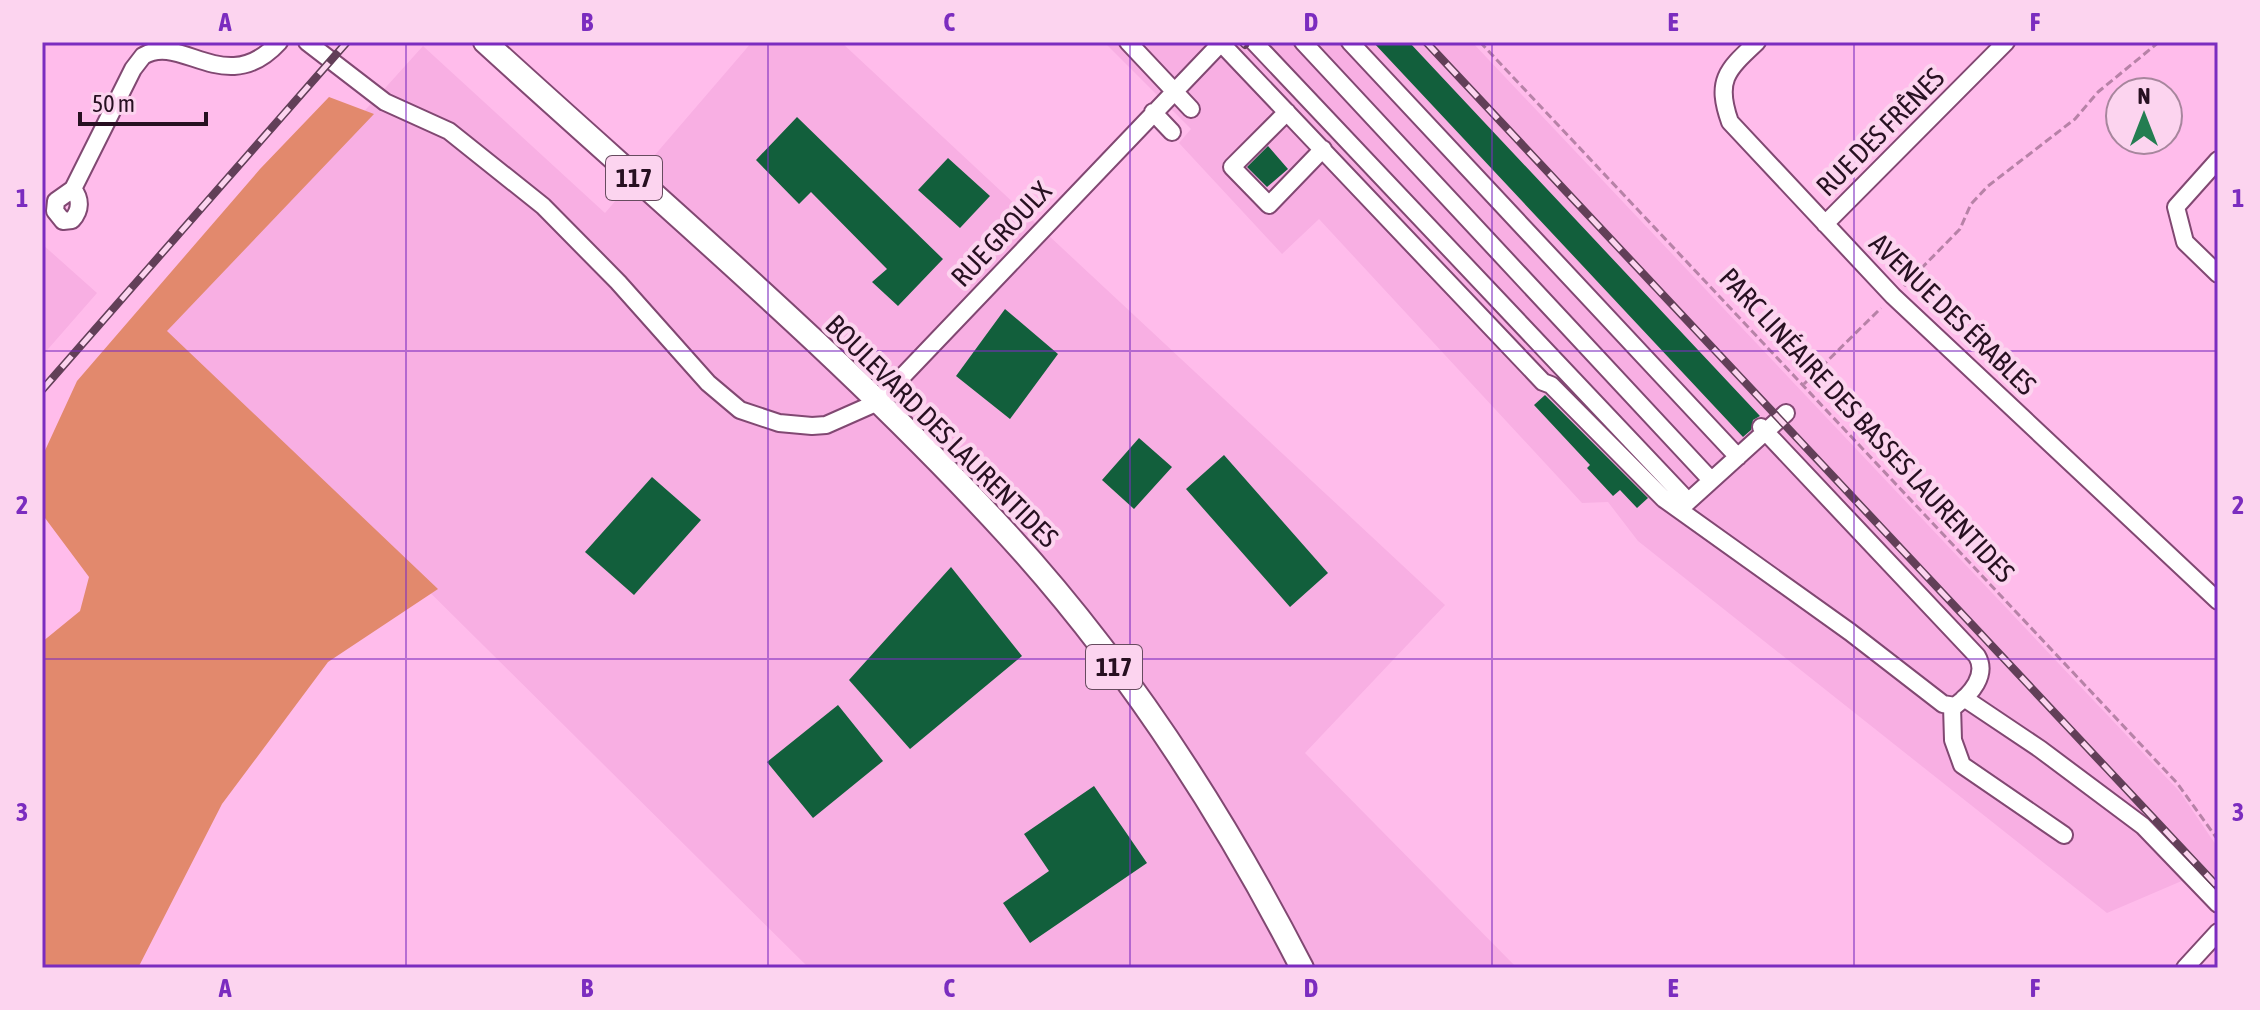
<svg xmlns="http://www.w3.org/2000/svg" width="2260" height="1010" font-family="'Asap Condensed',sans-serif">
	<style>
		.built { fill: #f8afe3 }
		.forest { fill: #e2896d }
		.building { fill: #125f3c }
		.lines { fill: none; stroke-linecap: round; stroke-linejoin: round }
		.minor-casing { stroke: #814872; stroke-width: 20 }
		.major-casing { stroke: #814872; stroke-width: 26 }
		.path { stroke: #b782a7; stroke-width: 3; stroke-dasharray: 8 4; stroke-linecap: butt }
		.minor { stroke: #fff; stroke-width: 16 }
		.major { stroke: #fff; stroke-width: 22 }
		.rail-casing { stroke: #623f58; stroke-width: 8 }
		.rail { stroke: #fcd4ef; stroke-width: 5; stroke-dasharray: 15; stroke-linecap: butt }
		.grid { fill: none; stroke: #7b2cbf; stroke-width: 2; stroke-opacity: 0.55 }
		.labels { text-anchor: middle; stroke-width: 8; stroke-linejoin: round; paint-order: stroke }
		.shield { fill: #fcd4ef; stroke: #674b5f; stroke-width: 2 }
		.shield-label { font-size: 26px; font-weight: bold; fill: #271021 }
		.street-label { font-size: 28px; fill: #271021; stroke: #fcd4ef }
		.neatline { fill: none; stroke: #7b2cbf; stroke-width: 3 }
		.grid-label { font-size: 26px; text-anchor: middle; font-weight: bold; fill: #7b2cbf }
	</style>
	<rect width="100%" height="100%" fill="#ffbceb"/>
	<path class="built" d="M752,42H841L1445,605L1305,753L1517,968H809L166,331L423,46L605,213Z
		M1104,42H1472L2180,792L2218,848V909L2214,913L2184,880L2107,913L1638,541L1608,502L1582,503L1319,219L1282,254L1179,143L1191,129Z
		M42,244L97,293L42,356Z"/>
	<path class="forest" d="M329,97L374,114L167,331L438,589L328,662L222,804L138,968H42V642L80,611L89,577L42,514V457L77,381L260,169Z"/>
	<path class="building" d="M1373,42H1409L1760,416L1753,420L1751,430L1743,437Z
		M797,117L943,259L898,306L872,282L887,269L811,192L799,204L756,160Z
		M1268,146L1288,169L1267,187L1247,167Z
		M948,158L990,196L960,228L918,190Z
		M1005,309L1058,354L1010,419L956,376Z
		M1545,395L1648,498L1637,508L1620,490L1613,496L1587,468L1590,465L1534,405Z
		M1139,438L1172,467L1134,509L1102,480Z
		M1224,455L1328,573L1290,607L1186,489Z
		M652,477L701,520L634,595L585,552Z
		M951,567L1022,656L910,749L849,680Z
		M838,705L883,761L813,818L767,762Z
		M1094,786L1147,863L1030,943L1003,903L1049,871L1024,834Z"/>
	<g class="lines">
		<defs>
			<path id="minor" d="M307,42L385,102L449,131L543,206L618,282L708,383L740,410L779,423L812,426L826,425L878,402L1221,43L1543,382L1551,385L1664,499L1850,632L1943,704L1955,706C1971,694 1988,675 1977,656L1761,427
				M1128,42L1191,109
				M1254,42L1688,501
				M1303,42L1711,480
				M1350,42L1738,457
				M1757,42C1727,70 1715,80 1730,122L1893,296L2218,601
				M1153,112L1172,132
				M1287,112L1232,167L1269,205L1323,149
				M2218,160L2176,207L2185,242L2218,274
				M73,189C81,199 81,210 72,220L63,221L55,211L56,201L73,189L133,69L143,56C181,32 226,100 279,42
				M1825,224L2006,42
				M1680,509L1786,413
				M1964,698L2040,749L2143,826L2218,904
				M1952,706L1953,740L1962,765L2064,835
				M2185,968L2218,932"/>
			<path id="major" d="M485,42C661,203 847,359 1008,535C1125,663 1223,814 1302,968"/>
		</defs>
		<use href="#minor" class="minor-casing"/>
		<use href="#major" class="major-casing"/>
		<path class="path" d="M1480,42L2177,783L2218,840
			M1904,286L1960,229L1971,204L1988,186L2075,119L2098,92L2159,42
			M1804,384L1881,308"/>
		<use href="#minor" class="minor"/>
		<use href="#major" class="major"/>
		<defs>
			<path id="rail" d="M1242,42L1245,45
				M1426,42L2218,887
				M42,390L347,42"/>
		</defs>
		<use href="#rail" class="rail-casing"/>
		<use href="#rail" class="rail"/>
	</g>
	<path class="grid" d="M406,42V968M768,42V968M1130,42V968M1492,42V968M1854,42V968M42,351H2218M42,659H2218"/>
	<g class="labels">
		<g class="shield">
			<rect x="606" y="156" width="56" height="44" rx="6"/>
			<rect x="1086" y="645" width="56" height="44" rx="6"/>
		</g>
		<g class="shield-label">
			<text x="634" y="187">117</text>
			<text x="1114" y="676">117</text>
		</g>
		<g class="street-label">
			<text transform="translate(1880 132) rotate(-45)" y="10">RUE DES FRÊNES</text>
			<text transform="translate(1001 234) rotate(-47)" y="10">RUE GROULX</text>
			<text transform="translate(1953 314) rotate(44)" y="10">AVENUE DES ÉRABLES</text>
			<text transform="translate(1867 425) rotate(47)" y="10">PARC LINÉAIRE DES BASSES LAURENTIDES</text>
			<text transform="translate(942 431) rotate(45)" y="10">BOULEVARD DES LAURENTIDES</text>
		</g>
	</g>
	<rect width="2260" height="1010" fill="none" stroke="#fcd4ef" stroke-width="88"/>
	<g transform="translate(2144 116)"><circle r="38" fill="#fcd4ef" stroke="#a7869d" stroke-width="2"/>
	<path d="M0-6L14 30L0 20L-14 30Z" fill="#247d51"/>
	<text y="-12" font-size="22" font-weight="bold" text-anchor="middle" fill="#271021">N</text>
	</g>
	<path d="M80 112v12h126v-12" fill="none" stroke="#271021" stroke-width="4"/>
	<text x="92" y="112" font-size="24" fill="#271021" stroke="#fcd4ef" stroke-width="6" paint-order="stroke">50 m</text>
	<rect x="44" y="44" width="2172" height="922" class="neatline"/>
	<g class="grid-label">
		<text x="225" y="31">A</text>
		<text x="587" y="31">B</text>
		<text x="949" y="31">C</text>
		<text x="1311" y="31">D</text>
		<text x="1673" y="31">E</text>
		<text x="2035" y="31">F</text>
		<text x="22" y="207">1</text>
		<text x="2238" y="207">1</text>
		<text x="22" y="514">2</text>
		<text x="2238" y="514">2</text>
		<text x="22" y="821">3</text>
		<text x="2238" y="821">3</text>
		<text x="225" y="997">A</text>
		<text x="587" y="997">B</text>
		<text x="949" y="997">C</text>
		<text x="1311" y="997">D</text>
		<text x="1673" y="997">E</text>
		<text x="2035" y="997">F</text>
	</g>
</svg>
